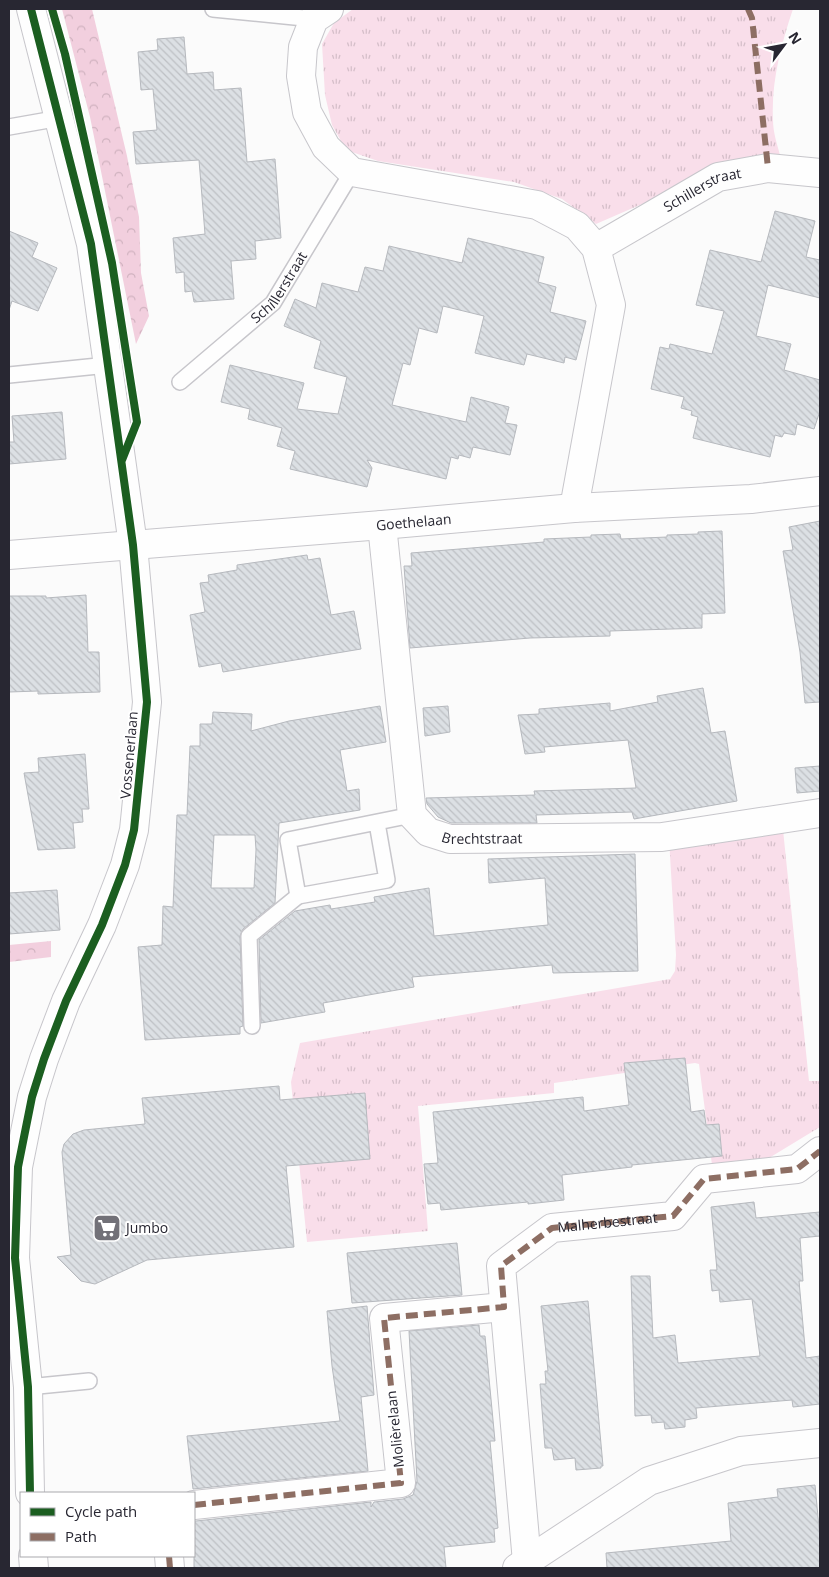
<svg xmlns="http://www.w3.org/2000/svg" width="829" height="1577" font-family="'Open Sans',sans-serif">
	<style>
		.grass { fill: url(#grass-tufts) }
		.forest { fill: url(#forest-crowns) }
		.building { fill: url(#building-back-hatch); stroke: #b6b9be; fill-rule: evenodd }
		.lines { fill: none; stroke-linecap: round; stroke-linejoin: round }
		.service-casing { stroke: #c7c6cb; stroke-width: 18 }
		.minor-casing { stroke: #c7c6cb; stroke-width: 30 }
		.service { stroke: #fefefe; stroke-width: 15 }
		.minor { stroke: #fefefe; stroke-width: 28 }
		.quiet { stroke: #8d6e63; stroke-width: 6; stroke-dasharray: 12 6; stroke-linecap: butt }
		.cycleway-casing { stroke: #fff; stroke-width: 11 }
		.cycleway { stroke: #1b5e20; stroke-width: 8 }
		.labels { text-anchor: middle; stroke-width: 4; stroke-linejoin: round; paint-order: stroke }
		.street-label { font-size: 14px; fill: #282732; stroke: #fff }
		.poi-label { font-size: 14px; fill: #282732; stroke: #fff; text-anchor: start }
	</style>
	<defs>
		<pattern id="grass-tufts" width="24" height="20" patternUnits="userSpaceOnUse" patternTransform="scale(1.25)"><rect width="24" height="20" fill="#f9deea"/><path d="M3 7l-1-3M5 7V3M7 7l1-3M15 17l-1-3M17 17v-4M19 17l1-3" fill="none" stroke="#d5bec9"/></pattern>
		<pattern id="forest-crowns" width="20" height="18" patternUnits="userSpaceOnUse" patternTransform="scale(1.25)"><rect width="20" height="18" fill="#f2cfde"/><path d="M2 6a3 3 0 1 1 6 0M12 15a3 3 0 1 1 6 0" fill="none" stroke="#d0b2bf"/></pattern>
		<pattern id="building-back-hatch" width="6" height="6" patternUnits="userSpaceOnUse" patternTransform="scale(1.25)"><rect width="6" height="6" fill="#dce0e4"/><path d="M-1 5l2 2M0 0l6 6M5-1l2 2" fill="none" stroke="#bdc0c4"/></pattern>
	</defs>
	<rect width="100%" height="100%" fill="#fbfbfb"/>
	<path class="grass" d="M353,9H793C781,45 771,82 773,120C773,132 777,144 780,155L718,171L596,224L562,199L514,182L378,161L346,150L332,125L325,95L322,44L334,23Z
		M782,820L809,1081H820V1127L769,1158L712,1165L699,1064L695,1063L554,1083V1093L418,1106L428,1231L307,1242L291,1082L300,1043L670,979L675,971L676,955L669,839Z"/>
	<path class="forest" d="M62,9H92L127,156L139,217L141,273L149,316L136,344L90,117Z
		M51,941V957L9,962V945Z"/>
	<path class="building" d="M184,37L187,74L213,72L214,90L241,88L247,162L275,159L281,238L255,241L256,259L231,261L234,299L194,302L192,291L185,292L184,272L176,273L173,238L205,234L199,160L136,164L133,132L157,130L153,89L141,90L138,52L158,50L157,39Z
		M775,211L815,221L806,257L820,260V298L768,285L756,336L791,344L784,370L820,380V411L814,429L797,424L795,435L784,433L782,437L775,435L770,457L693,438L698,417L691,415L692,411L681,408L684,397L651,389L660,347L669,349L670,344L712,354L724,311L696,305L710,250L761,262Z
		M9,231L38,243L32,257L57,268L38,311L12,301L9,310Z
		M468,238L544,257L538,282L556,287L550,312L586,321L576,360L565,357L564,363L527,354L524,365L475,353L484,316L443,306L437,333L419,328L410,365L403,363L392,405L466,422L471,397L509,407L505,423L517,425L510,455L473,447L470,458L459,455L458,459L451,457L446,479L367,460L372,468L367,487L290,469L295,451L277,446L282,428L248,419L250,409L221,402L230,365L304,383L297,409L338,414L347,377L314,368L321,341L284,326L295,299L316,308L322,283L358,292L365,267L383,271L389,246L462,263Z
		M62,412L66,459L9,464V442H14L12,416Z
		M820,521V702L805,703L800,652L783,551L793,550L789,527Z
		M722,531L725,613L702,614V628L610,631V636L530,638L410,648L404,566H412L411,553L544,542V539L591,537V535L620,534L621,539L667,537V535L698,534V532Z
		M307,555L308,560L320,558L331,615L354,611L361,649L223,672L221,663L199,667L190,615L205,612L200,583L209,582L208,575L237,570V565Z
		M86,595L88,652H99L100,692L38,694V691L9,692V596H46V598Z
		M703,688L711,733L725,731L737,801L634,819L632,812L536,815L537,823H451L438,817L427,804L426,798L535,795L534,791L636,788L628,740L544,747L545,752L525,754L518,715L539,714V709L610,703V711L658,702L657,696Z
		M380,706L386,742L340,750L347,791L359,789L360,810L279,823L275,903L243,929L240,936L243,1026L240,1027V1034L145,1040L138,947L162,945L163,906L173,907L177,815H187L190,746H200V724H212L213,712L252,714L251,731L289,721ZM214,835H255L256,850L254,888H211Z
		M448,706L450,732L425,736L423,708Z
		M85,754L89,809H82L83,822L73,823L75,848L38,850L24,773L39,772L38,758Z
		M820,766V791L797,793L795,768Z
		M635,854L638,971L553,973L552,965L412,977L414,987L323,1003L325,1012L261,1023L259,940L295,911L330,905L331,909L375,902L374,897L429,888L434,936L548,925L545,878L489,883L488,859Z
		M57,890L60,930L9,934V893Z
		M685,1058L691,1112L704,1110L706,1125L719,1124L722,1156L632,1165V1167L562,1175L564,1200L528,1204V1202L441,1210L440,1203L428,1204L424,1164L438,1163L433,1112L583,1097L584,1111L629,1105L624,1063Z
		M279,1086L280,1100L365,1093L370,1159L286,1166L294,1247L147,1260L95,1284L81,1281L57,1257L71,1255L62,1152L64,1144L73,1134L84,1130L145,1124L142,1098Z
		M754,1202L756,1218L820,1212V1236L800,1238L803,1281H799L806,1358L820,1356V1404L793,1407L792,1400L696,1408L697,1418L685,1420V1427L665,1429L664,1422L652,1423L651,1415L635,1416L631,1276H650L653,1338L675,1335L678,1363L760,1356L752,1299L720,1302L719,1290L712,1291L710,1270H717L711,1207Z
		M457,1243L462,1295L352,1303L347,1253Z
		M588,1301L603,1466H601V1468L576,1470L575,1458L554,1460L552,1448H545L540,1384H546L545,1371H548L541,1306Z
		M367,1306L374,1395L361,1397L368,1471L193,1489L187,1436L340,1421L332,1366L327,1311Z
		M479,1325L480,1336H485L495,1441H490L498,1528L494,1529L495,1542L444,1547L446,1568H194V1521H196L371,1502V1507L374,1502L403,1499L413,1495L417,1481L409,1331Z
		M815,1485L820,1538V1568H607L606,1553L731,1541L728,1503L778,1497L777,1489Z"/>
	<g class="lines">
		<defs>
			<g id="service">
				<path d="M213,9L314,19"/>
				<path d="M9,127L60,118"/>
				<path d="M9,375L108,365"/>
				<path id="s1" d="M180,382L273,303L352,172"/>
				<path d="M377,823L387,880L298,896L288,840L412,815"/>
				<path d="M252,1026L249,936L298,896"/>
				<path d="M28,1387L89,1381"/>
			</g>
			<g id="minor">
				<path d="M329,9L314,19L303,47L301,76L307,112L326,147L352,172L537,205L577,226L596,248L611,305L574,508"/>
				<path id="s2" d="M596,248L718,177L768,168L820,173"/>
				<path id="s3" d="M382,525L412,815L428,832L450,839L662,837L820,813"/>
				<path id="s4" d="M9,555L382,525L574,508L751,499L820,491"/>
				<path d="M30,1493L28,1387L15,1258L18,1167L32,1097L44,1059L66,1001L102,925L125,865L134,830L147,702L133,545L91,244L31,9"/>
				<path d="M194,1505L401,1483L384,1318L504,1307"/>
				<path d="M33,1556L34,1568"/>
				<path d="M169,1556L170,1568"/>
				<path d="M527,1562L501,1266L552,1228L673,1216L704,1179L797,1169L820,1151"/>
				<path d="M517,1568L649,1481L741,1451L820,1443"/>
			</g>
		</defs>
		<use href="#service" class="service-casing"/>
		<use href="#minor" class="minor-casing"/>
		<use href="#service" class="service"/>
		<use href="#minor" class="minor"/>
		<g class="quiet">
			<path d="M748,9L752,18L768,168"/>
			<path id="s5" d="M194,1505L401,1483L384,1318L504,1307L501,1266L552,1228L673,1216L704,1179L797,1169L820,1151"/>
			<path d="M169,1556L170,1568"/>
		</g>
		<defs>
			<path id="cycleway" d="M52,9L65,54L112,263L137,422L122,460
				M30,1493L28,1387L15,1258L18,1167L32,1097L44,1059L66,1001L102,925L125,865L134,830L147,702L133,545L91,244L31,9"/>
		</defs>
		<use href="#cycleway" class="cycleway-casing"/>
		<use href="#cycleway" class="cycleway"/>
	</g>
	<defs>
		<symbol id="supermarket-square" viewBox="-11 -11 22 22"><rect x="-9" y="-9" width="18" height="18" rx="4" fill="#727178" stroke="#fff"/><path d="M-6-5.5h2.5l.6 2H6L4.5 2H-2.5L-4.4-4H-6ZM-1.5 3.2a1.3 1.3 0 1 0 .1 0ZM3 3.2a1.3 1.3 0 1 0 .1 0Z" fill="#fff"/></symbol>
	</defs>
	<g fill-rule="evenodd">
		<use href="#supermarket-square" x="91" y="1212" width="32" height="32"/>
	</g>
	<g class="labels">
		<g class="street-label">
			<text dy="5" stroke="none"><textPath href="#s2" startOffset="122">Schillerstraat</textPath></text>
			<text dy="5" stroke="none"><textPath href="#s1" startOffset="138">Schillerstraat</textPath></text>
			<text dy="5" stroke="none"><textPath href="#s4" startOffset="406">Goethelaan</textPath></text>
			<text transform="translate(129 755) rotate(-85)" y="5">Vossenerlaan</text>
			<text dy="5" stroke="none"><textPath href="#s3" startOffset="370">Brechtstraat</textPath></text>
			<text dy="5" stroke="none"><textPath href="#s5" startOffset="655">Malherbestraat</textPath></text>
			<text transform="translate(395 1429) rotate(-96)" y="5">Molièrelaan</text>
		</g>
		<g class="poi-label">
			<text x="126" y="1233">Jumbo</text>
		</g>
	</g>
	<rect width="829" height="1577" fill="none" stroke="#282732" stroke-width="20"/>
	<rect x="20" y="1492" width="175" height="65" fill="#ffffff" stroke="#a9a9ad"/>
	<rect x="30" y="1508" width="25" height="8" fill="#1b5e20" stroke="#a9a9ad"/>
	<text x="65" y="1517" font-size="15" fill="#282732">Cycle path</text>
	<rect x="30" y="1533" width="25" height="8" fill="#8d6e63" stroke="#a9a9ad"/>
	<text x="65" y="1542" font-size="15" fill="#282732">Path</text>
	<g transform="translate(784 45) rotate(58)" stroke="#ffffff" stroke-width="4" paint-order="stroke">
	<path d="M0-4L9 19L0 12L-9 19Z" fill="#282732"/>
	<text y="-8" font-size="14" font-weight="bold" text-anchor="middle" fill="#282732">N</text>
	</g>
</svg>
